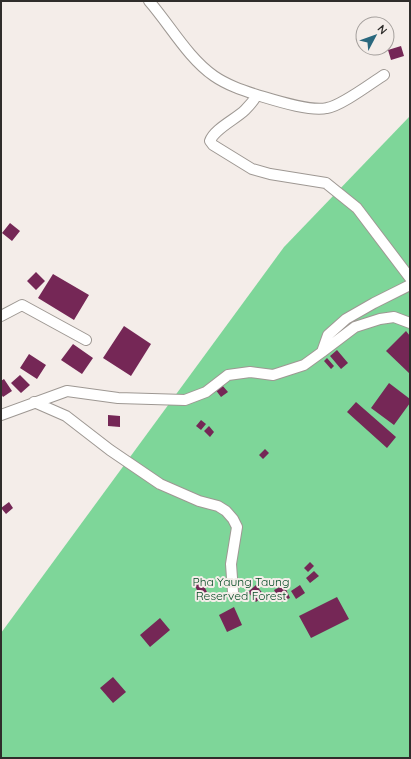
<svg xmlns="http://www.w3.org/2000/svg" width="411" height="759" font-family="Quicksand,sans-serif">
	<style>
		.forest { fill: #7ed699 }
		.building { fill: #752756 }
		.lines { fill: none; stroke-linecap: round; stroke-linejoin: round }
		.minor-casing { stroke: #9e9893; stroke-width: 12 }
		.minor { stroke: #fff; stroke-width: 10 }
		.labels { text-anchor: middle; stroke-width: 4; stroke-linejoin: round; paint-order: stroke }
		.park-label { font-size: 12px; fill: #054b25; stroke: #f4ede9 }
	</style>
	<rect width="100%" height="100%" fill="#f4ede9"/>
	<path class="forest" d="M410,116V758H1V633L284,247Z"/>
	<path class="building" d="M401,46L404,56L391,60L388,50Z
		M10,223L20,231L12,241L2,233Z
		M36,272L45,281L36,290L27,281Z
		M53,274L89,295L74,320L38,298Z
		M124,326L151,344L131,376L103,358Z
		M406,331L410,336V374L386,351Z
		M73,344L93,358L82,374L61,360Z
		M337,350L348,363L341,369L330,356Z
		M29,354L46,365L37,379L20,368Z
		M327,358L334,366L331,369L324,361Z
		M20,375L30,385L21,393L11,383Z
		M4,379L12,391L3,397L1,394V381Z
		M389,383L410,399V403L394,425L371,408Z
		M222,385L228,392L221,397L215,389Z
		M356,402L396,437L387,448L347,412Z
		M108,415L120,416V427L108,426Z
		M201,420L206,424L201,430L196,426Z
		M209,426L214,432L210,437L204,431Z
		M265,449L269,453L263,459L259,455Z
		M9,502L13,508L6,514L1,508Z
		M310,562L314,566L308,572L304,568Z
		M314,571L319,576L310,583L306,578Z
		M201,580L208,594L201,598L194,584Z
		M256,585L264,595L256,602L248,592Z
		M284,585L290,598L281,602L274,590Z
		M300,585L305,593L296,599L291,591Z
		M337,597L349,619L311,638L299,616Z
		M234,607L242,625L227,632L219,615Z
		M160,618L170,630L150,647L140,635Z
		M113,677L126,692L113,703L100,688Z"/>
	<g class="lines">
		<defs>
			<path id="minor" d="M149,1C170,25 188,58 214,76C227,85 242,90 257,95C254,100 250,105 245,110C236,119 214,129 210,141L213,145L252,169L270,174L326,183L357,208L410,278
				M257,95C274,100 310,112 327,108C341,106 370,84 384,75
				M1,316L22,305L86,340
				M322,352L355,327L380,319L394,317L410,323
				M34,402L66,416L110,450L160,484L199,501L218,506L226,511L233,519L237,527L231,564L233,592
				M1,415L67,391L118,398L185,400L206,392L228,375L250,372L273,375L304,365L322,352L328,335L346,319L374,303L410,285"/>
		</defs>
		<use href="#minor" class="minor-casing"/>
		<use href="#minor" class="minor"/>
	</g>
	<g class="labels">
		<g class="park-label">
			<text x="241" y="586">Pha Yaung Taung<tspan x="241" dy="14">Reserved Forest</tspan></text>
		</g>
	</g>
	<rect width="411" height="759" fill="none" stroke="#2f2d2b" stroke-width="4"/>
	<g transform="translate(375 36) rotate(49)"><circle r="19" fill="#f4ede9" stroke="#a5a09d"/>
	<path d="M0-3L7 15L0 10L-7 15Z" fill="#2a687e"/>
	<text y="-6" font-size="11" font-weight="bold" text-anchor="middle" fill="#2f2d2b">N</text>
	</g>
</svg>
